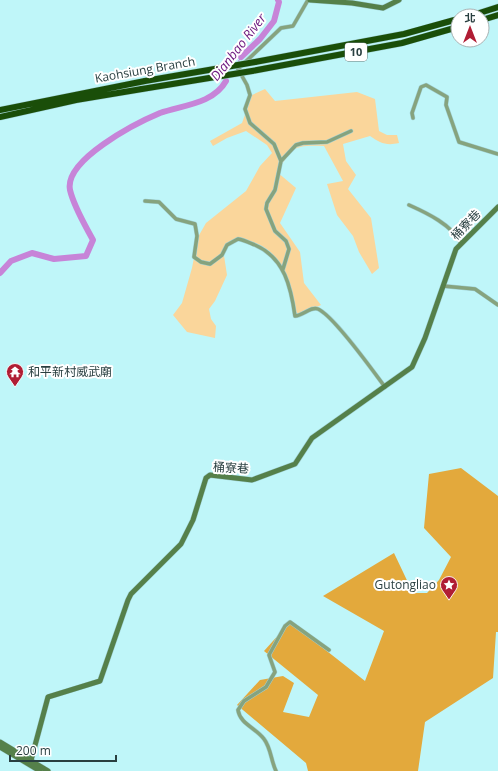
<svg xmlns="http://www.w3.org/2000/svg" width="498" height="771" font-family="'Open Sans','Noto Sans TC',sans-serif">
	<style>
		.green { fill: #fad69b }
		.forest { fill: #e3a93c }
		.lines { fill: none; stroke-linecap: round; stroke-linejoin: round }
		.stream { stroke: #c784d8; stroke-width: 1 }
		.river { stroke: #c784d8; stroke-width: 6 }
		.street-casing { stroke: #a1d1d4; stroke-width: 4.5 }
		.secondary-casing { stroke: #a1d1d4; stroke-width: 6 }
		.highway-casing { stroke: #a1d1d4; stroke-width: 7 }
		.street { stroke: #86a37e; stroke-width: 3.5 }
		.secondary { stroke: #55804a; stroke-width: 5 }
		.highway { stroke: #1a4e09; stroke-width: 6 }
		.highway-bridge-casing { stroke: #a1d1d4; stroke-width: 7; stroke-linecap: butt }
		.highway-bridge { stroke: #1a4e09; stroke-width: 6 }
		.labels { text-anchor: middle; stroke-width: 4; stroke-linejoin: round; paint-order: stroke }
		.shield { fill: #fff; stroke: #697979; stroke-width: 1 }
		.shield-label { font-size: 11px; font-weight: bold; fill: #293f40 }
		.street-label { font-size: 12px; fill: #293f40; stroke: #fff }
		.poi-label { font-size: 12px; fill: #293f40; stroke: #fff; text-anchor: start }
		.water-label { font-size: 13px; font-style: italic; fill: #6f1c81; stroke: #fff }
	</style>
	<rect width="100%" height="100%" fill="#bff6f9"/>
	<path class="green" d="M265,89L275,101L357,92L375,99L379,131L387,135H397L399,143C386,146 380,143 370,136L343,144L346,161L356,175L348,189L371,218L379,268L372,274L359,252L353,236L337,215L327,184L343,181L324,146C292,145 294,147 277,172L296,188L280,223L300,252L304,283L321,305L299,315C289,305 292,300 289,287C284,268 274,249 255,243C241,239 234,240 223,249L227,275L215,301L209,309L211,319L216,326L215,338L187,332L173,315L182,303L192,268L198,237L206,223L246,191L260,166L272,153L267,145L246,131L227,138L213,146L210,141L242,123L252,95Z"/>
	<path class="forest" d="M461,468L498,496V632H496L493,678L425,722L418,771H308L306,763L237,705L260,680L283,676L294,683L283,712L309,717L318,695L264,651L290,622L365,681L384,631L323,596L394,553L413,593H427L439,580L451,557L424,528L429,474Z"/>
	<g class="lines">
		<path class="stream" d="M238,62L241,57
			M226,81L229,77"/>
		<path class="river" d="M241,57L260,39L274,21L279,2L278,0
			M0,273L11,261L32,253L54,259L86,256L93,240C85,225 74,207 70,190C64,160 136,123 160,113C183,105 213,104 226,81"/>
		<defs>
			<path id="street" d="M413,118L412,113L421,87L426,85L447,97L446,105L459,142L498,154
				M281,161L296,145L303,143L327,142L351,131
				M145,201L159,202L176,219L195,224L197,236L194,257L201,262L210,264L222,255L227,245L238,239C244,240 250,243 255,245C285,258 291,288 295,316C303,316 311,306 318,309C334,316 373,371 385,387
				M409,205C427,213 452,225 461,243
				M283,269L289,249L286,241L275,231L266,209L267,203L275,190L281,161L274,144L250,123L245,109L250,95L247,85L238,69L281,28L293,26L308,0
				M443,286L475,289L498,305
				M276,771C271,761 271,748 264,739C256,728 240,724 238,710L244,701L266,687L275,672L269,655L285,626L290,622L329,650"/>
			<path id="secondary" d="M310,0L352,3L383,8L399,0
				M0,742L48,771
				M0,747L40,771
				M30,764L48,697L100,681L128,600L131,594L181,544L193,520L206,478L210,475L252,480L295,464L312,438L412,367L425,338L456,249L498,207"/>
			<path id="highway" d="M470,16L498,7
				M482,20L498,15
				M255,62L404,34L458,19
				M252,71L402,43L458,27
				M0,110L145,81
				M0,117L76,100L142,89"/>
		</defs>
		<use href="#street" class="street-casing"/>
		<use href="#secondary" class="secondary-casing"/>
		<use href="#highway" class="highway-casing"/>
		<use href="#street" class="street"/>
		<use href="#secondary" class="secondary"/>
		<use href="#highway" class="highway"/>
		<defs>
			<path id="highway-bridge" d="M145,81L255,62
				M142,89L252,71"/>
		</defs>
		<use href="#highway-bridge" class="highway-bridge-casing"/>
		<use href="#highway-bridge" class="highway-bridge"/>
	</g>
	<defs>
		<symbol id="temple-pin" viewBox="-11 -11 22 30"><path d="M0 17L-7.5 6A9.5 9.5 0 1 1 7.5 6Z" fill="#b01d34" stroke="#fff"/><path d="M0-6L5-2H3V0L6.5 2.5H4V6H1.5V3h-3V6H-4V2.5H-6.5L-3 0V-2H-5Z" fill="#fff"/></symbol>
		<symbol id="sight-pin" viewBox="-11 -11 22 30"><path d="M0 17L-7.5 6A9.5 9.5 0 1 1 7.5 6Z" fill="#b01d34" stroke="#fff"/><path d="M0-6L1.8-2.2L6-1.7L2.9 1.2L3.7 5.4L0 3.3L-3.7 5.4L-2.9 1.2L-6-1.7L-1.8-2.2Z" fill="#fff"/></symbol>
	</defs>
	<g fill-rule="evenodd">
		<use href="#temple-pin" x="5" y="362" width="20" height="27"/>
		<use href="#sight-pin" x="439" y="575" width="20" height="27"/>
	</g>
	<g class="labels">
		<rect class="shield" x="345" y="43" width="22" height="18" rx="3"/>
		<g class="shield-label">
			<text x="356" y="56">10</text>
		</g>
		<g class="street-label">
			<text transform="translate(145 70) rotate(-10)" y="4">Kaohsiung Branch</text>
			<text transform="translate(466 225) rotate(-46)" y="4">桶寮巷</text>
			<text transform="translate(231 468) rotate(3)" y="4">桶寮巷</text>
		</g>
		<g class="poi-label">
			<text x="28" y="376">和平新村威武廟</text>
			<text x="436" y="589" text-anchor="end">Gutongliao</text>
		</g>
		<g class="water-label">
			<text transform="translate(238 47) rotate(-52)" y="5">Dianbao River</text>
		</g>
	</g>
	<g transform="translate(470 28)"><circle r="19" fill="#ffffff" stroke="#a9b2b3"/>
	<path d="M0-3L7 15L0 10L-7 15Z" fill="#b01d34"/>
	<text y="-6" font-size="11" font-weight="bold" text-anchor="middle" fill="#293f40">北</text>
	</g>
	<path d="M10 755v6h106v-6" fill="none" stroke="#293f40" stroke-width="2"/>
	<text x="16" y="755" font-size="12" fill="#293f40" stroke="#ffffff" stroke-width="3" paint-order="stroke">200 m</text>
</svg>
